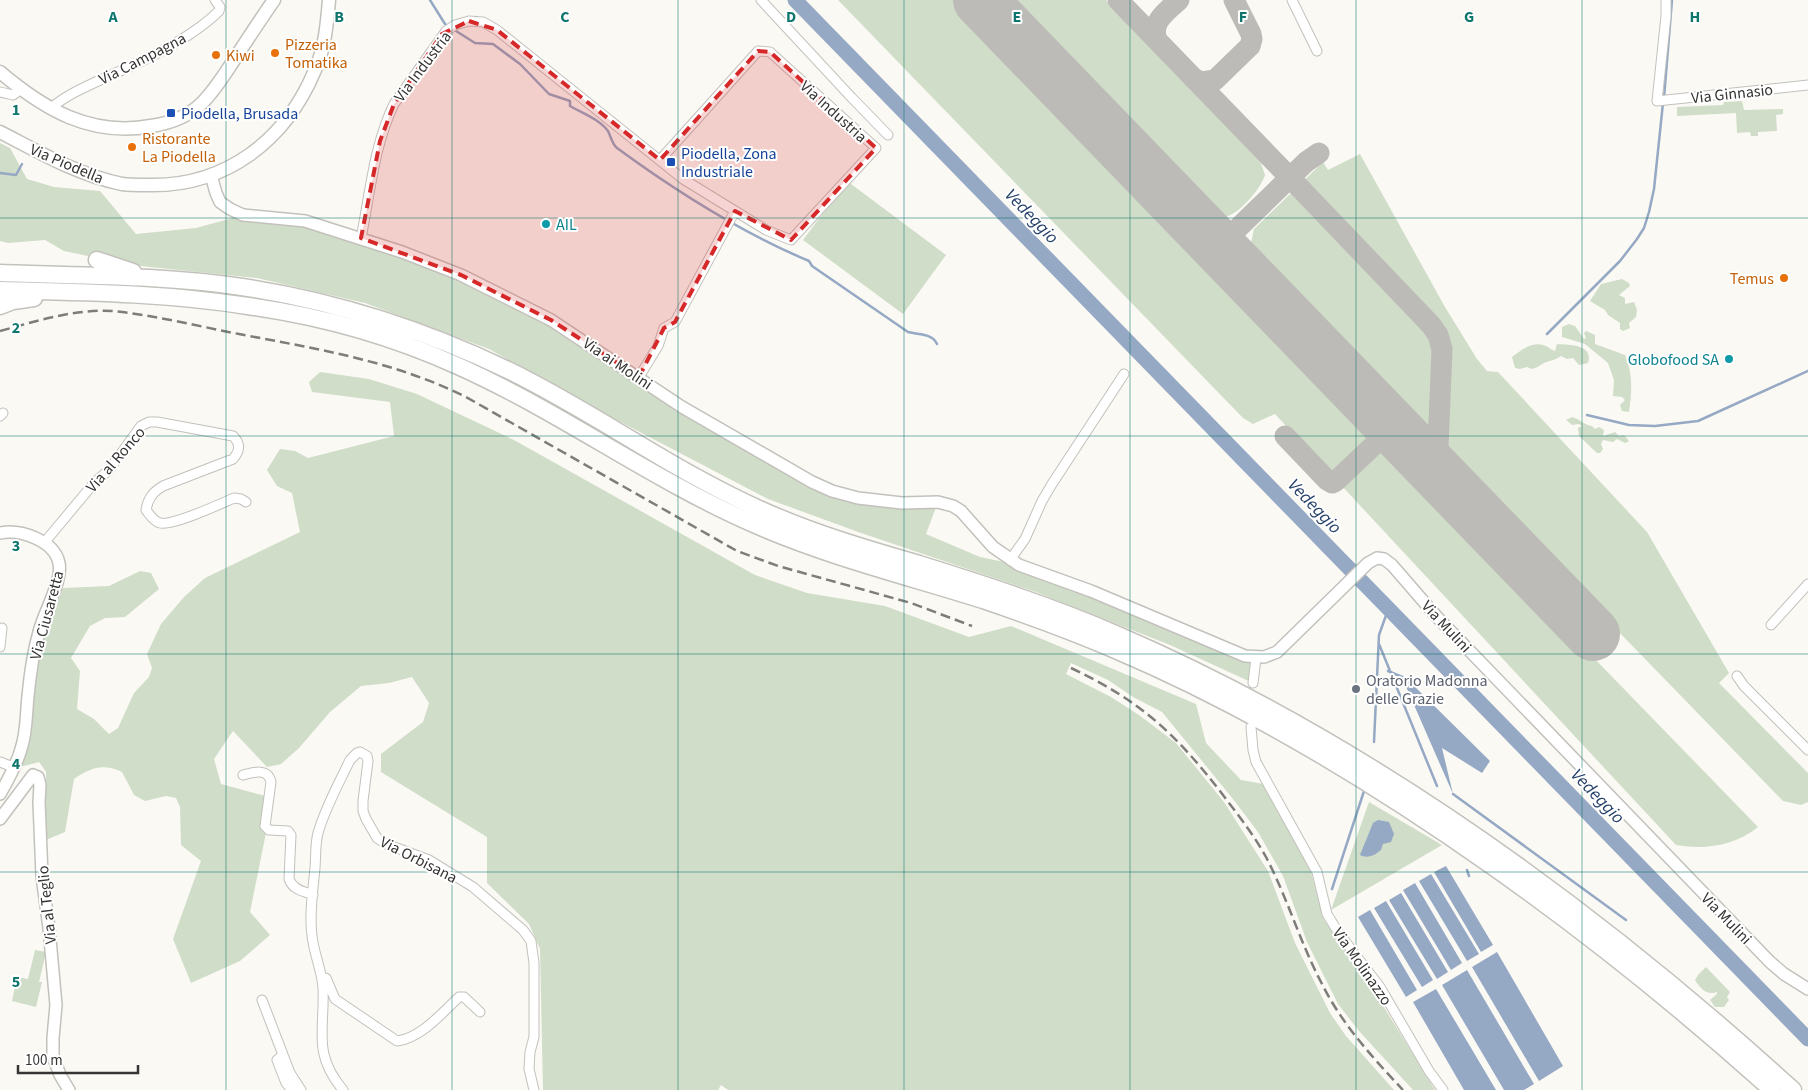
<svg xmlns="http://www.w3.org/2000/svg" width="1808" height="1090" font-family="'Source Sans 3',sans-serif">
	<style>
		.green { fill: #d0ddc8 }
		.water { fill: #95a8c4 }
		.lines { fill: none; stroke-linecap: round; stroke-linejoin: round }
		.stream { stroke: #95a8c4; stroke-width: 2.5 }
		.river { stroke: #95a8c4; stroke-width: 15 }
		.taxiway { stroke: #bdbbb7; stroke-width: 21 }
		.runway { stroke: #bdbbb7; stroke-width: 54 }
		.minor-casing { stroke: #c3c1bc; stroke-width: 11 }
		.tertiary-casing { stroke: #c3c1bc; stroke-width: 14 }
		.secondary-casing { stroke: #c3c1bc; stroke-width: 15 }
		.motorway-casing { stroke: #c3c1bc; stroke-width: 19 }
		.minor { stroke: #fff; stroke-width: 9 }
		.tertiary { stroke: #fff; stroke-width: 11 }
		.secondary { stroke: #fff; stroke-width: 12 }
		.motorway { stroke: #fff; stroke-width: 16 }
		.rail { stroke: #7f7d7a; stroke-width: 2.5; stroke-dasharray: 10 5; stroke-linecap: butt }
		.marked { fill: #d62828; fill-opacity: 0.2; stroke: #d62828; stroke-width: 4; stroke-dasharray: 10 6; stroke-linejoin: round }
		.grid { fill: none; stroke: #0f766e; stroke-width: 1; stroke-opacity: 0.55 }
		.food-dot { fill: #e8710a; stroke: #fff; stroke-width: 2 }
		.transit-dot { fill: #1a4fb4; stroke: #fff; stroke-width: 2 }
		.culture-dot { fill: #0f9aa8; stroke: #fff; stroke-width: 2 }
		.worship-dot { fill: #6b7280; stroke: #fff; stroke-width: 2 }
		.labels { text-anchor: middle; stroke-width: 4; stroke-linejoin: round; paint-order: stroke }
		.food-label { font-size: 16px; fill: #c56008; stroke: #fff; text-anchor: start }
		.street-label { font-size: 16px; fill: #363533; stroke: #fff }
		.transit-label { font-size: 16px; fill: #164399; stroke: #fff; text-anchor: start }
		.culture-label { font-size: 16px; fill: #0d838f; stroke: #fff; text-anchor: start }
		.worship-label { font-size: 16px; fill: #5b616d; stroke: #fff; text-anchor: start }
		.water-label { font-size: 18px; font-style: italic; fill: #27436a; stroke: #fff }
		.grid-label { font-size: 16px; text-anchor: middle; font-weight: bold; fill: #0f766e; stroke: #fff; stroke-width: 4; stroke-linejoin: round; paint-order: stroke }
	</style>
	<rect width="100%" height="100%" fill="#fbf9f4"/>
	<path class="green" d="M838,0H955L1371,428C1373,449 1349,463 1335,475L1331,474L1275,414L1253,424L1243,418Z
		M1006,0H1106L1240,139L1261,163L1265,175C1261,188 1240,214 1225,217C1221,218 1218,216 1214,214Z
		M1742,101L1744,110L1783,109V114L1776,115L1777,131L1758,132V136H1751L1750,132L1737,133L1736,113L1677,116V107L1723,105L1724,102Z
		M0,143L10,148L27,179L54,187L100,191L136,234L196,228L243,215L305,221L461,275L832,491L938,502L926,534L980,557L1019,565L1256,658L1253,683L1170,645L1036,592L861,533L768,499L590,406L489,349L365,303L257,278L131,265L64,251L45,240L8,243L0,241Z
		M1360,154L1445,307L1477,359L1487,371L1498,372L1647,532L1729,673L1719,683L1808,773V802L1801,805L1783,801L1255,257L1251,243L1254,229L1323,162L1328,170Z
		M847,181L946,255L903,314L803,240Z
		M1622,279L1629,283L1630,286L1619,295L1625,298V304L1634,302L1637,310L1636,317L1629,323L1630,328L1623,331L1620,329V323L1608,315L1605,310L1590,301L1601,284Z
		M1569,324L1575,326L1584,339L1586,338L1584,333L1586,331L1595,335V344L1625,355C1633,374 1632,392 1629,412L1622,411L1620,405L1625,400L1622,397L1613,396L1614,380L1608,363L1585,344L1562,337V327Z
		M1557,344C1569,345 1594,344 1588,363L1579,365L1573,358L1567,359L1561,356C1554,361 1551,360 1544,363C1540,365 1537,368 1532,369L1527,367L1520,369L1515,368L1512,357C1521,350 1531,342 1543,345C1548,346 1551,350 1555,351Z
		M320,372L369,379L417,394L514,440L755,575L807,593L885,606L969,637L1011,626L1196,704L1206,743L1241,780L1264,784L1311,872L1324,920L1374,991L1435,1090H1413L1359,1031L1338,1004L1307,942L1283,876L1258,832L1233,799L1162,712L1133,697L1108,680L1071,663L1066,674L1111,697L1139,715L1176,743L1224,802L1268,871L1295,943L1330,1013L1346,1036L1394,1090H728L721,1085L718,1090H543L540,949L529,924L487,883V837L381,772V754L423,722L429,703L412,677L389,683L361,686L330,712L299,748L281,764L267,767L233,731L214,759L221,784L273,798L250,912L270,935L240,961L191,983L173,939L201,861L181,845L180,807L176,798L166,796L145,801L134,795L122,772C102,763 91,768 74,779L65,832L46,840V772L39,762L20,767L37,658L63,588L109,586L140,571L151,573L159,589L125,617L105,618L90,626L71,658L80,671L77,709L94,719L109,734L118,728L134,693L149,677L152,668L147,654L161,624L184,597L205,578L300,532L292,493L277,486L267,470L280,449L295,451L308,458L394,436L390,402L312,392L309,382Z
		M1572,417C1580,419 1584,425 1592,426L1595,429L1599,427L1604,430L1603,436L1615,432L1619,436L1624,435L1629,441L1625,443L1617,439L1613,442L1603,440L1601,444L1603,449L1600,453H1597L1579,436L1578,428L1582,426L1579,424L1572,425L1566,420Z
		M1392,450L1758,827C1735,846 1704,850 1676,845L1340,484L1375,452Z
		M1369,802L1442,845L1331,910Z
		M35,950L46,952L39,982H42L36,1007L12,1001L17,977L28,979Z
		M1706,967L1730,992L1727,997L1729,1000L1724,1007H1715L1710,1000L1717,994V992C1707,996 1700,988 1695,980L1698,975Z"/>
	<path class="water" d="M1407,679L1490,761L1482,773L1442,748L1453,794L1404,682Z
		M1378,820L1389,822L1394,834L1391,842L1383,844L1381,850C1375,855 1368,859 1360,855L1373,823Z
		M1446,866L1493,945L1481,952L1434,872Z
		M1431,874L1479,954L1467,961L1419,881Z
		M1415,883L1462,963L1451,970L1403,890Z
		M1401,893L1448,972L1437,979L1389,900Z
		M1386,901L1433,980L1422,987L1374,908Z
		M1370,910L1417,990L1406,997L1358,917Z
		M1497,952L1563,1066L1539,1081L1472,967Z
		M1467,970L1534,1084L1524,1090H1504L1442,985Z
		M1436,989L1496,1090H1464L1413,1002Z"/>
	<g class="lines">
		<path class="stream" d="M430,0L445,24L475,43L493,44L520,64L549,94L570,101V106C582,113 599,119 608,131C611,137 612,144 617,148C677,192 740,232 809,261L812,266L908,332C919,335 932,333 937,344
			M1664,98L1672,0
			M0,173L16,175L22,164
			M1547,334L1620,261L1637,239L1644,228L1649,212L1654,189L1663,103
			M1587,415L1629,425L1655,426L1698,421L1808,371
			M1379,644L1437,786
			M1388,671L1407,679
			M1374,742L1379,635L1389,607
			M1453,794L1626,920
			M1467,870L1469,876
			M1332,889L1365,788"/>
		<path class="river" d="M795,0L1808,1039"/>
		<path class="taxiway" d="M1118,0L1298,186L1431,325L1438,335L1442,349L1437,472
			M1157,40C1150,22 1167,11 1179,0
			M1193,78L1202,82L1215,80L1250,46L1252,39L1251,34L1234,0
			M1199,225C1211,234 1223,240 1237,229C1224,243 1231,255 1241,269
			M1237,229L1306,162L1319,153
			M1285,436L1327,480L1332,483L1336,481L1393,427"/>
		<path class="runway" d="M980,0L1593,634"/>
		<defs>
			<path id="minor" d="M761,0L852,98L888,135
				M1292,0L1317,51
				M1666,0V16L1657,101L1808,85
				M0,92L13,95L21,89
				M51,108C69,93 90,85 111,75C146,60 192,38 219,11L220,7L215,0
				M361,238C370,194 374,145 394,104L446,31L455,25L469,21L483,22L497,30L683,179L766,230L791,240L876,148L770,52L758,51L660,160
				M639,377L658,346L664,328L675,322L735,211
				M0,416L3,413
				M44,543L94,483L109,470L141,426L149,422H157L233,436C241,444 240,451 233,459L163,486C153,492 148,498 146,510C150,515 153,521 160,523C173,526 220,504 234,498L241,499L246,502
				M1010,560L1025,539L1042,501L1052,484L1124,374
				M1771,625L1808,584
				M0,647L2,628
				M1737,676L1744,686L1808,750
				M1253,683L1256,658
				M1251,727L1253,750L1256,762L1317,872L1327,914L1338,932L1380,987L1429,1071L1443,1090
				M0,762L13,767
				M243,775C254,772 268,768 271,782L265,826L269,830L288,831L291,835L289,879C293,890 303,891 313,895
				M322,977L326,978L335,999L397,1041C421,1038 442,1013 459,997H464L480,1012
				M262,1000L290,1073L301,1090
				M283,1055L277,1060L286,1083L292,1090
				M343,1090C312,1053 325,1030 323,988C322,971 314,954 312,936C309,914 313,890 315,868C316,856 315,844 318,833C325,808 339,783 350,760L357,753L360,752L367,756L368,761L363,801V811L366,819L377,838L386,844L429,860L473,887L523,930L531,941L534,963V1037L530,1052L529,1069L534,1090"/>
			<path id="tertiary" d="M211,175L216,193L220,202L230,209L243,215L305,221L402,252L461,275L551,320L682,407L812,482L832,491L858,498L902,503L938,502L953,506L961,511L993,547L1019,565L1091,591L1245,656L1264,657L1277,652L1368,563L1377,558L1384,559L1392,565L1437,617L1770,962L1784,974L1808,989
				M0,533C20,529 54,540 59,563C63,581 43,614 39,632C33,653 30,675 28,696C26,714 27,732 21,749C17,764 8,780 0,794
				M0,819L33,775L38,777L40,785L39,802L42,876L49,928L56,1005L53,1038V1056L60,1075L69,1090"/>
			<path id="secondary" d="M0,72C45,110 91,137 151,126C171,123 188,117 202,103C215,90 224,75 234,60C247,40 260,20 274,0
				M0,132C39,152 78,175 122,184C130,185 140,185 148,185C226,187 286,140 315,70C325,48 327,24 329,0"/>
			<path id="motorway" d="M97,260L133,272
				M0,273C80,276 162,275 242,287C335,301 425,330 510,371C598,414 676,473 766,512C816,534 867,549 919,564C986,585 1054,607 1118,635C1366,742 1594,909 1793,1090
				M0,290C83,292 166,293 248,306C320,316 392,336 458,366C561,412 652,480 756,525C829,557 907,576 983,600C1027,615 1071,631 1113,649C1248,706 1373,782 1492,866C1590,935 1683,1010 1772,1090
				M0,306L13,301L34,298"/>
		</defs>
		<use href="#minor" class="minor-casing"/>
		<use href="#tertiary" class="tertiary-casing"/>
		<use href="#secondary" class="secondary-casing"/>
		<use href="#motorway" class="motorway-casing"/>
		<use href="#minor" class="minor"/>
		<use href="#tertiary" class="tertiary"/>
		<use href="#secondary" class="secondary"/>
		<use href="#motorway" class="motorway"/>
		<path class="rail" d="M0,331C37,321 73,309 112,311C154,315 197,326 239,334C317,349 394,361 466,397L737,551L778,566L911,603L972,626
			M1071,668C1141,701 1176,734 1223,795C1238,815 1254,835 1266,857C1287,897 1300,942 1321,982C1341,1023 1372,1057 1403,1090"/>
	</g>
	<path class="marked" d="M469,21L497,30L660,160L758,51L770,52L876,148L791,240L735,211L675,322L664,328L639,377L551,320L461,275L361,238L380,141L394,104L442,34Z"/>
	<path class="grid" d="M226,0V1090M452,0V1090M678,0V1090M904,0V1090M1130,0V1090M1356,0V1090M1582,0V1090M0,218H1808M0,436H1808M0,654H1808M0,872H1808"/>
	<g class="food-dot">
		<circle cx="275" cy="53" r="5"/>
		<circle cx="216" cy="55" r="5"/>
		<circle cx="132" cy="147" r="5"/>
		<circle cx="1784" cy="278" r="5"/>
	</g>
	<g class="transit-dot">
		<rect x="166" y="108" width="10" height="10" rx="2.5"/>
		<rect x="666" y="157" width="10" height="10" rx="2.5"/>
	</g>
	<g class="culture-dot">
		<circle cx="546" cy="224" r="5"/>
		<circle cx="1729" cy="359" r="5"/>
	</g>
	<circle class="worship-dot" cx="1356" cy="689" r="5"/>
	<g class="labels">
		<g class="food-label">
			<text x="285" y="50">Pizzeria<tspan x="285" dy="18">Tomatika</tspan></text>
			<text x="226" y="61">Kiwi</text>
			<text x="142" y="144">Ristorante<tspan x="142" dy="18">La Piodella</tspan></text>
			<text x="1774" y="284" text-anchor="end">Temus</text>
		</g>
		<g class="street-label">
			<text transform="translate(142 58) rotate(-27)" y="6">Via Campagna</text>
			<text transform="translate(422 66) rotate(-53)" y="6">Via Industria</text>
			<text transform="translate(1732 93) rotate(-6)" y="6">Via Ginnasio</text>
			<text transform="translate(834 111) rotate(42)" y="6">Via Industria</text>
			<text transform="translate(67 163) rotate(23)" y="6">Via Piodella</text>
			<text transform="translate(618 363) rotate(34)" y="6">Via ai Molini</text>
			<text transform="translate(115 459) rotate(-49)" y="6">Via al Ronco</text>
			<text transform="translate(46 615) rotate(-75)" y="6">Via Ciusaretta</text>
			<text transform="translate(1447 626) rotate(47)" y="6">Via Mulini</text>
			<text transform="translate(419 859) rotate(27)" y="6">Via Orbisana</text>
			<text transform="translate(46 905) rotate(-96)" y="6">Via al Teglio</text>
			<text transform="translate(1727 918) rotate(46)" y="6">Via Mulini</text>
			<text transform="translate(1363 966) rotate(55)" y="6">Via Molinazzo</text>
		</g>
		<g class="transit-label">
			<text x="181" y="119">Piodella, Brusada</text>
			<text x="681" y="159">Piodella, Zona<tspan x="681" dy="18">Industriale</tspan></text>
		</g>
		<g class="culture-label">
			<text x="556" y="230">AIL</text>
			<text x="1719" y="365" text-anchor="end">Globofood SA</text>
		</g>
		<g class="worship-label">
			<text x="1366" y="686">Oratorio Madonna<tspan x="1366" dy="18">delle Grazie</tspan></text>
		</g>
		<g class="water-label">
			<text transform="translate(1032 216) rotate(46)" y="6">Vedeggio</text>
			<text transform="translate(1315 506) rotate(46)" y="6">Vedeggio</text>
			<text transform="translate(1598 796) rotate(46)" y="6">Vedeggio</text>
		</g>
	</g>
	<g class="grid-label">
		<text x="113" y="22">A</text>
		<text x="339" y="22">B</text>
		<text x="565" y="22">C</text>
		<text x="791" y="22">D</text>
		<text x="1017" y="22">E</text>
		<text x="1243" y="22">F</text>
		<text x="1469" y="22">G</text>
		<text x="1695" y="22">H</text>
		<text x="16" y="115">1</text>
		<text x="16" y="333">2</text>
		<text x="16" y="551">3</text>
		<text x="16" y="769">4</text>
		<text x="16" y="987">5</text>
	</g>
	<path d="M18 1065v8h120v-8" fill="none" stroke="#363533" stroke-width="2.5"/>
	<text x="25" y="1065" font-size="15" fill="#363533" stroke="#ffffff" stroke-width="4" paint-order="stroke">100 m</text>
</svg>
